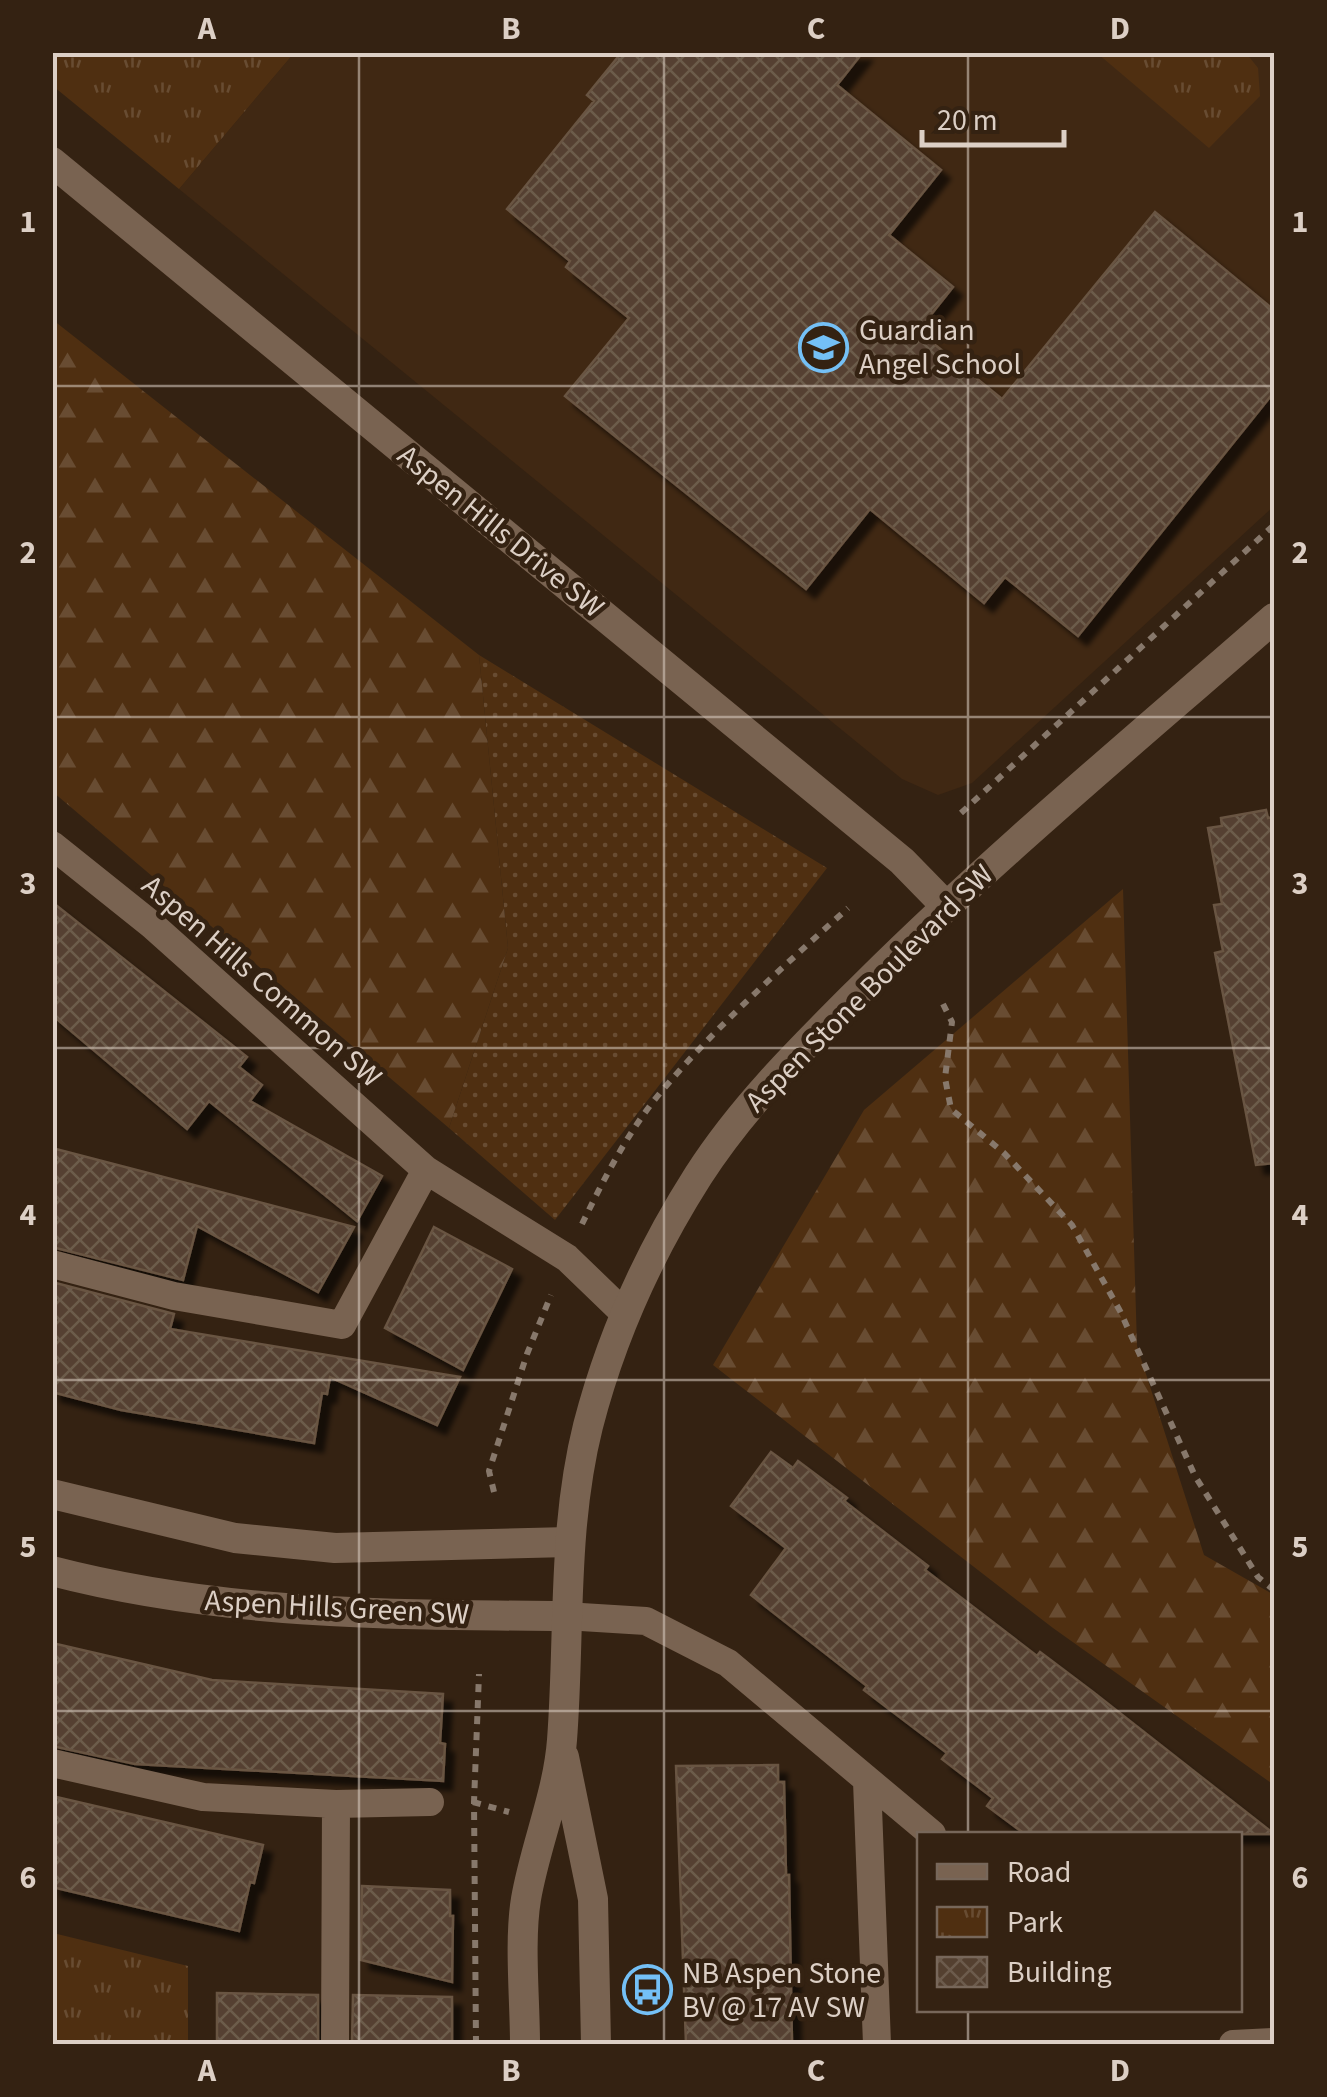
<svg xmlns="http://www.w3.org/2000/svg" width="1327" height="2097" font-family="'Source Sans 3',sans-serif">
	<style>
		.built { fill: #402813 }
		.grass { fill: url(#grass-dots) }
		.forest { fill: url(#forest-firs) }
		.park { fill: url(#park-tufts) }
		.building { fill: url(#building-cross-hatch); stroke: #695443; stroke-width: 2.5; filter: url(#shadow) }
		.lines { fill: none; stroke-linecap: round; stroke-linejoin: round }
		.path { stroke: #87786b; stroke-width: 6; stroke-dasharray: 8 8; stroke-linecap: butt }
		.lane { stroke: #796351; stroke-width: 28 }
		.street { stroke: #796351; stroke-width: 30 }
		.secondary { stroke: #796351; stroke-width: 30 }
		.grid { fill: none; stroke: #dccfc5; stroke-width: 2.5; stroke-opacity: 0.55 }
		.labels { text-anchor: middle; stroke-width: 9; stroke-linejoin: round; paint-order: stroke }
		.poi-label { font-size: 30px; fill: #dccfc5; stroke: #342212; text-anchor: start }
		.street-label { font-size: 30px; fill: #dccfc5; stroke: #342212 }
		.neatline { fill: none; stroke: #dccfc5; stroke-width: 4 }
		.grid-label { font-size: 32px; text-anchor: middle; font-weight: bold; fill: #dccfc5 }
	</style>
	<defs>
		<pattern id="grass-dots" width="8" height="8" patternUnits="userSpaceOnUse" patternTransform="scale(2.5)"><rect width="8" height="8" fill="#4f2f11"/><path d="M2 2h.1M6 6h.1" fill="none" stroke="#684c32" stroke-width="1.8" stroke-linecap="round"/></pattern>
		<pattern id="forest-firs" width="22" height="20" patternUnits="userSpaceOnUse" patternTransform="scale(2.5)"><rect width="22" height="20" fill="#4f2f11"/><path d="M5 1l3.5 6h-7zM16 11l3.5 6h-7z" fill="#684c32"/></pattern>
		<pattern id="park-tufts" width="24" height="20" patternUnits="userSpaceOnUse" patternTransform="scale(2.5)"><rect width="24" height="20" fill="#4f2f11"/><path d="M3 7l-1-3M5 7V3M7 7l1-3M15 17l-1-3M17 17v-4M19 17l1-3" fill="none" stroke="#684c32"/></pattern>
		<pattern id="building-cross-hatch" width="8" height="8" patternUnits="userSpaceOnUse" patternTransform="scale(2.5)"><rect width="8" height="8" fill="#544030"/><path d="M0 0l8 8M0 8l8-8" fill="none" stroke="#6c5b4c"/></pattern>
		<filter id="shadow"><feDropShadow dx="9" dy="9" stdDeviation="2.5" flood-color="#0009"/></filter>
	</defs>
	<rect width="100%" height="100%" fill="#342212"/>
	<path class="built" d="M294,53H1274V506L972,783L938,795L902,779L179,189Z"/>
	<path class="grass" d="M479,655L827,868L555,1220L449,1128L508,948Z"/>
	<path class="forest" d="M53,320L479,655L508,948L449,1128L53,792Z
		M1123,889L1137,1346L1204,1555L1274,1595V1785L1053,1628L713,1365L864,1110Z"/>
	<path class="park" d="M52,53L53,52L294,53L179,189L53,86Z
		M1097,53H1246L1258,68L1260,96L1209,148Z
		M53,1933L188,1966V2044H53Z"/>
	<path class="building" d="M622,52H863L837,85L941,170L889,235L953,287L918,331L1002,399L1155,212L1274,310V392L1078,636L1005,577L984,603L870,509L806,589L565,396L629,318L566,267L570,261L507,209L594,101L587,95Z
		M1266,810L1268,818L1274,817V1163L1256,1165L1215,953L1223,951L1214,905L1222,904L1208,828L1222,826L1221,818Z
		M52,902L247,1057L239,1067L262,1085L250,1101L382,1176L357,1221L209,1101L187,1129L52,1015Z
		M52,1148L152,1174L354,1227L318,1292L197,1226L183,1280L52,1247Z
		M434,1227L512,1269L463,1370L385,1328Z
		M52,1282L174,1314L170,1329L460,1377L437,1425L330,1377L327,1394L322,1393L314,1443L121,1410L52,1392Z
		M771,1452L793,1468L798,1461L847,1498L844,1501L928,1566L925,1570L1037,1656L1040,1652L1093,1692L1274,1834H1025L987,1806L993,1798L942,1759L947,1753L864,1690L867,1686L751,1595L786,1548L731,1506Z
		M52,1643L212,1680L443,1694L440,1743L445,1744L443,1781L135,1764L52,1746Z
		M778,1765V1782H784L786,1875H789L792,2044H686L676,1766Z
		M52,1796L263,1845L254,1883L250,1882L239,1931L52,1887Z
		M362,1886L450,1890V1916H453L452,1982L361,1960Z
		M217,1993L318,1995V2044H217Z
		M353,1995L452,1997V2044H352Z"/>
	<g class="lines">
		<path class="path" d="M961,813L1274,525
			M943,1004L952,1022L945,1078L951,1109L1004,1153L1072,1225L1120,1311L1195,1476L1258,1577L1274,1590
			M582,1224C604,1179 628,1131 661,1092C717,1025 783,967 848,908
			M494,1492L489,1471L527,1354L551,1295
			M473,1802L509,1812
			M476,2044L474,1802L479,1674"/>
		<path class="lane" d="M52,845L152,925L426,1170L567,1258L625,1314
			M52,1264L174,1296L342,1325L426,1170
			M565,1616L646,1621L728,1663L932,1834
			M52,1763L203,1797L336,1804L335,2044
			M867,1781L877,2044
			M336,1804L430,1802
			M1233,2044L1274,2042"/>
		<path class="street" d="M52,162L902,861L945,905
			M52,1494L235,1538L335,1548L569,1542
			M52,1571C221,1615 392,1615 565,1616"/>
		<path class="secondary" d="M564,1757L593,1899L596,2044
			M525,2044C525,2000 519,1941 526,1899C535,1846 558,1794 562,1740C570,1635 562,1530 588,1426C611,1337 649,1253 698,1176C744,1104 806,1044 867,983C996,855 1137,738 1274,618"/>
	</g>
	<path class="grid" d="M359,52V2044M664,52V2044M968,52V1834M52,386H1274M52,717H1274M52,1048H1274M52,1380H1274M52,1711H1274M968,2010V2044"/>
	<defs>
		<symbol id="school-ring" viewBox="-11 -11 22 22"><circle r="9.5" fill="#342212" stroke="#74c0f6" stroke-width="1.5"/><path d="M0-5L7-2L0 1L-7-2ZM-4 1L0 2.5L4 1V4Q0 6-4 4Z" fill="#74c0f6"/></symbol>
		<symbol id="bus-ring" viewBox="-11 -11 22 22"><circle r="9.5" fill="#342212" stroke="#74c0f6" stroke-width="1.5"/><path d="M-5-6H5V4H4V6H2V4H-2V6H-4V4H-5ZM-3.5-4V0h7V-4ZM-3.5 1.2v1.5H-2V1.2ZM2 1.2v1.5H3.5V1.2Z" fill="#74c0f6"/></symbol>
	</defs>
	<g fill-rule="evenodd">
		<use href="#school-ring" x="796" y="320" width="55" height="55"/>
		<use href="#bus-ring" x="620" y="1962" width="55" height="55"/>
	</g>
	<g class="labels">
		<g class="poi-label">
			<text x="859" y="340">Guardian<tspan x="859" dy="34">Angel School</tspan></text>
			<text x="682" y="1983">NB Aspen Stone<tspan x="682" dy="34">BV @ 17 AV SW</tspan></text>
		</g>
		<g class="street-label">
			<text transform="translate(501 531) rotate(39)" y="10">Aspen Hills Drive SW</text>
			<text transform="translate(262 981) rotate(41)" y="10">Aspen Hills Common SW</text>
			<text transform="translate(869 988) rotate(-45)" y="10">Aspen Stone Boulevard SW</text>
			<text transform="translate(337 1607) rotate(3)" y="10">Aspen Hills Green SW</text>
		</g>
	</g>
	<rect width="1327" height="2097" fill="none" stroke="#342212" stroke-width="110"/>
	<rect x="917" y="1832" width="325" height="180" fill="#342212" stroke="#77675a" stroke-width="2.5"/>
	<rect x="937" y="1864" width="50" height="15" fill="#796351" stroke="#77675a" stroke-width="2.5"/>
	<text x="1007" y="1882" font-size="30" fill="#dccfc5">Road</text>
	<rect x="937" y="1907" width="50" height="30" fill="url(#park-tufts)" stroke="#77675a" stroke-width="2.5"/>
	<text x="1007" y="1932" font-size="30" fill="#dccfc5">Park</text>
	<rect x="937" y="1957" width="50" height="30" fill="url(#building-cross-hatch)" stroke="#77675a" stroke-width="2.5"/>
	<text x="1007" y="1982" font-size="30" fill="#dccfc5">Building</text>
	<path d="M922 130v15h142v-15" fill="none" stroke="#dccfc5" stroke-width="5"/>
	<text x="937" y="130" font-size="30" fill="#dccfc5" stroke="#342212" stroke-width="8" paint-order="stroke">20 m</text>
	<rect x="55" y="55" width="1217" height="1987" class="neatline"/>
	<g class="grid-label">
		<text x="207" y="39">A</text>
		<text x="511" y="39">B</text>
		<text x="816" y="39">C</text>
		<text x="1120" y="39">D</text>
		<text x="28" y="232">1</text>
		<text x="1300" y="232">1</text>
		<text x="28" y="563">2</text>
		<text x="1300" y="563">2</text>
		<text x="28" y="894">3</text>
		<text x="1300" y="894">3</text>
		<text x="28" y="1225">4</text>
		<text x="1300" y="1225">4</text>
		<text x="28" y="1557">5</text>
		<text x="1300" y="1557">5</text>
		<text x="28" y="1888">6</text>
		<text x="1300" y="1888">6</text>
		<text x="207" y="2081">A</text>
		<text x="511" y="2081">B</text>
		<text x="816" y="2081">C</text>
		<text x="1120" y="2081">D</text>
	</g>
</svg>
